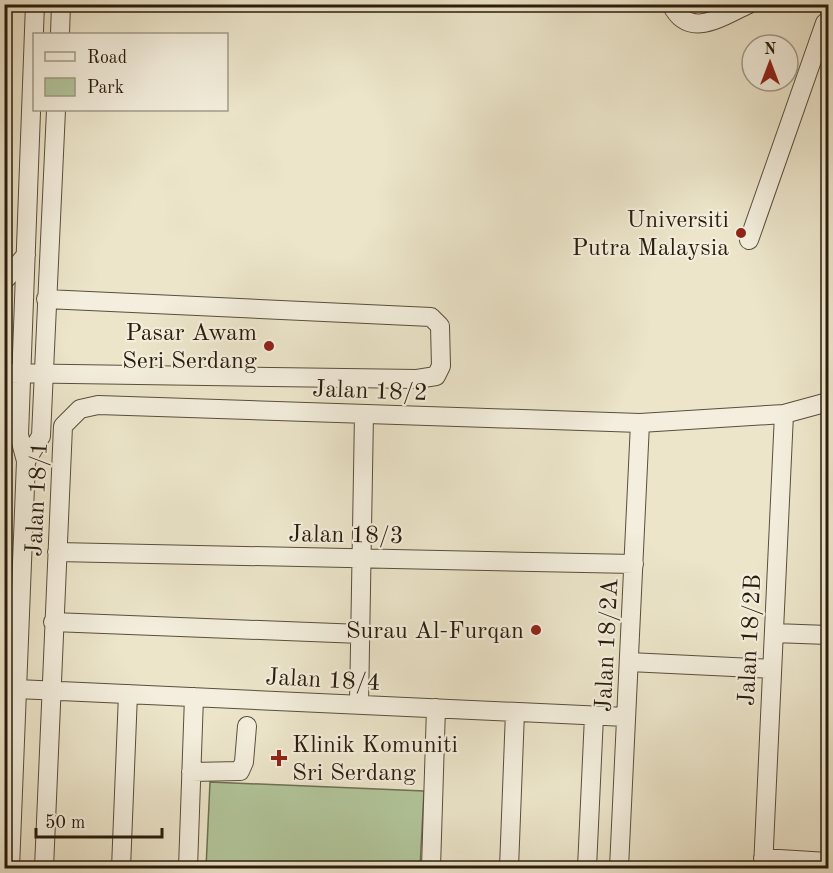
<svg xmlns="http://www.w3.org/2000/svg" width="833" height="873" font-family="'Old Standard TT',serif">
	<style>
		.green { fill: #b2c69b; stroke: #6e7154; stroke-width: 1.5 }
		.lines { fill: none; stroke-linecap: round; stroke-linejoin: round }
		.minor-casing { stroke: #5a4e3c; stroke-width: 20 }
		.path { stroke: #2a1c0c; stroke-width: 3; stroke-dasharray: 4.5 3; stroke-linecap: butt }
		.minor { stroke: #f3eedd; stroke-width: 18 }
		.poi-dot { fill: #8f2418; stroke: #f3eedd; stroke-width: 2 }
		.labels { text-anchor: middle; stroke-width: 4.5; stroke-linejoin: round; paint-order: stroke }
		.poi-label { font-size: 24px; fill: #2a1c0c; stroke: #f3eedd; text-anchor: end }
		.street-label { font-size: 24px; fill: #2a1c0c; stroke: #f3eedd }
	</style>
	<rect width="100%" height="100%" fill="#ece5ca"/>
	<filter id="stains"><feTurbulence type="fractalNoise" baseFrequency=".00333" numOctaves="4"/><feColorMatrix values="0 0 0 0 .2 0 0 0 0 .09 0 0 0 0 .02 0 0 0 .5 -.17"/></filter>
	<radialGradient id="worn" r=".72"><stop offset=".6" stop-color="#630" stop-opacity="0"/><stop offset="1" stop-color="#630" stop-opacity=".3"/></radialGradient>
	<path class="green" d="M210,782L424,791L420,868H206Z"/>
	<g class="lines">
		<defs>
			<path id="minor" d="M671,4C689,41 722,16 749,4
				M60,34L61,4
				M749,240L825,23L828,21
				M4,281L26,255
				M4,373L417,379L436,376L441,366L440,326L431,317L46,299
				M4,419L19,435
				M26,461L41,436L56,110
				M57,552L634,564
				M53,622L361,634
				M774,633L828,635
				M629,662L772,669
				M17,689L626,717
				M359,705L364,414
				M191,772L240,771L244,762L247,726
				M763,858L828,862
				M10,868L26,461L19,435L35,4
				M44,868L63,426L80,409L98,405L640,423L784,414L828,402
				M121,868L128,694
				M188,868L194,697
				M431,868L436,708
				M509,868L515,712
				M587,868L594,716
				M619,868L640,423
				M763,868L784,414"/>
		</defs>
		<use href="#minor" class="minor-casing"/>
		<path class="path" d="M828,73L826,94L825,350L828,367"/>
		<use href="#minor" class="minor"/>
	</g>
	<g class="poi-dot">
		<circle cx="741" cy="233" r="6"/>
		<circle cx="269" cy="346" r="6"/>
		<circle cx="536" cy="630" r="6"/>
		<path d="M276 749h6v6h6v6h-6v6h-6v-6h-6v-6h6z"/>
	</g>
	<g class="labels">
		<g class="poi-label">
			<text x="729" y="227">Universiti<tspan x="729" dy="28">Putra Malaysia</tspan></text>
			<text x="257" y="340">Pasar Awam<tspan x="257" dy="28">Seri Serdang</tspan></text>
			<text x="524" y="638">Surau Al-Furqan</text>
			<text x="292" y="752" text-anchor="start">Klinik Komuniti<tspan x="292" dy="28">Sri Serdang</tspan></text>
		</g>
		<g class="street-label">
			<text transform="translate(370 390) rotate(2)" y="8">Jalan 18/2</text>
			<text transform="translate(36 499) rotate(-87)" y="8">Jalan 18/1</text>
			<text transform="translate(346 534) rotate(1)" y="8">Jalan 18/3</text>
			<text transform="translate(749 640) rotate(-87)" y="8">Jalan 18/2B</text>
			<text transform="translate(606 645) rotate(-87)" y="8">Jalan 18/2A</text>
			<text transform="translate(323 679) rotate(3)" y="8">Jalan 18/4</text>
		</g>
	</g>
	<rect width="833" height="873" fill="none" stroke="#ece5ca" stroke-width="24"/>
	<rect x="6" y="6" width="821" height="861" fill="none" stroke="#2a1c0c" stroke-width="3"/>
	<rect x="12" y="12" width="809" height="849" fill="none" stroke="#2a1c0c" stroke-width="1.5"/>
	<rect x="33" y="33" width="195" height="78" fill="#f3eedd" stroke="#a39a89" stroke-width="1.5"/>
	<rect x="45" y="52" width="30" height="9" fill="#f3eedd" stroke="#a39a89" stroke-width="1.5"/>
	<text x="87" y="63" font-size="18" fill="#2a1c0c">Road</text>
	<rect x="45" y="78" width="30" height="18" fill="#b2c69b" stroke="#a39a89" stroke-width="1.5"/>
	<text x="87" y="93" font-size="18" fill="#2a1c0c">Park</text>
	<g transform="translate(770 63)"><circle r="28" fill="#f3eedd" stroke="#a39a89" stroke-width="1.5"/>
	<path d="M0-4.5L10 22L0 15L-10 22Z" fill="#8f2418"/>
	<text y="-9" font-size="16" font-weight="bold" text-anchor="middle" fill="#2a1c0c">N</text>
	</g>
	<path d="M36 828v9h126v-9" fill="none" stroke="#2a1c0c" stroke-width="3"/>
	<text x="45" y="828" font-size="18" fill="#2a1c0c" stroke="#f3eedd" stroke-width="4.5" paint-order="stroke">50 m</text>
	<rect width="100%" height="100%" filter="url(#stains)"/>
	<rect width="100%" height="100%" fill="url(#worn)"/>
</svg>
